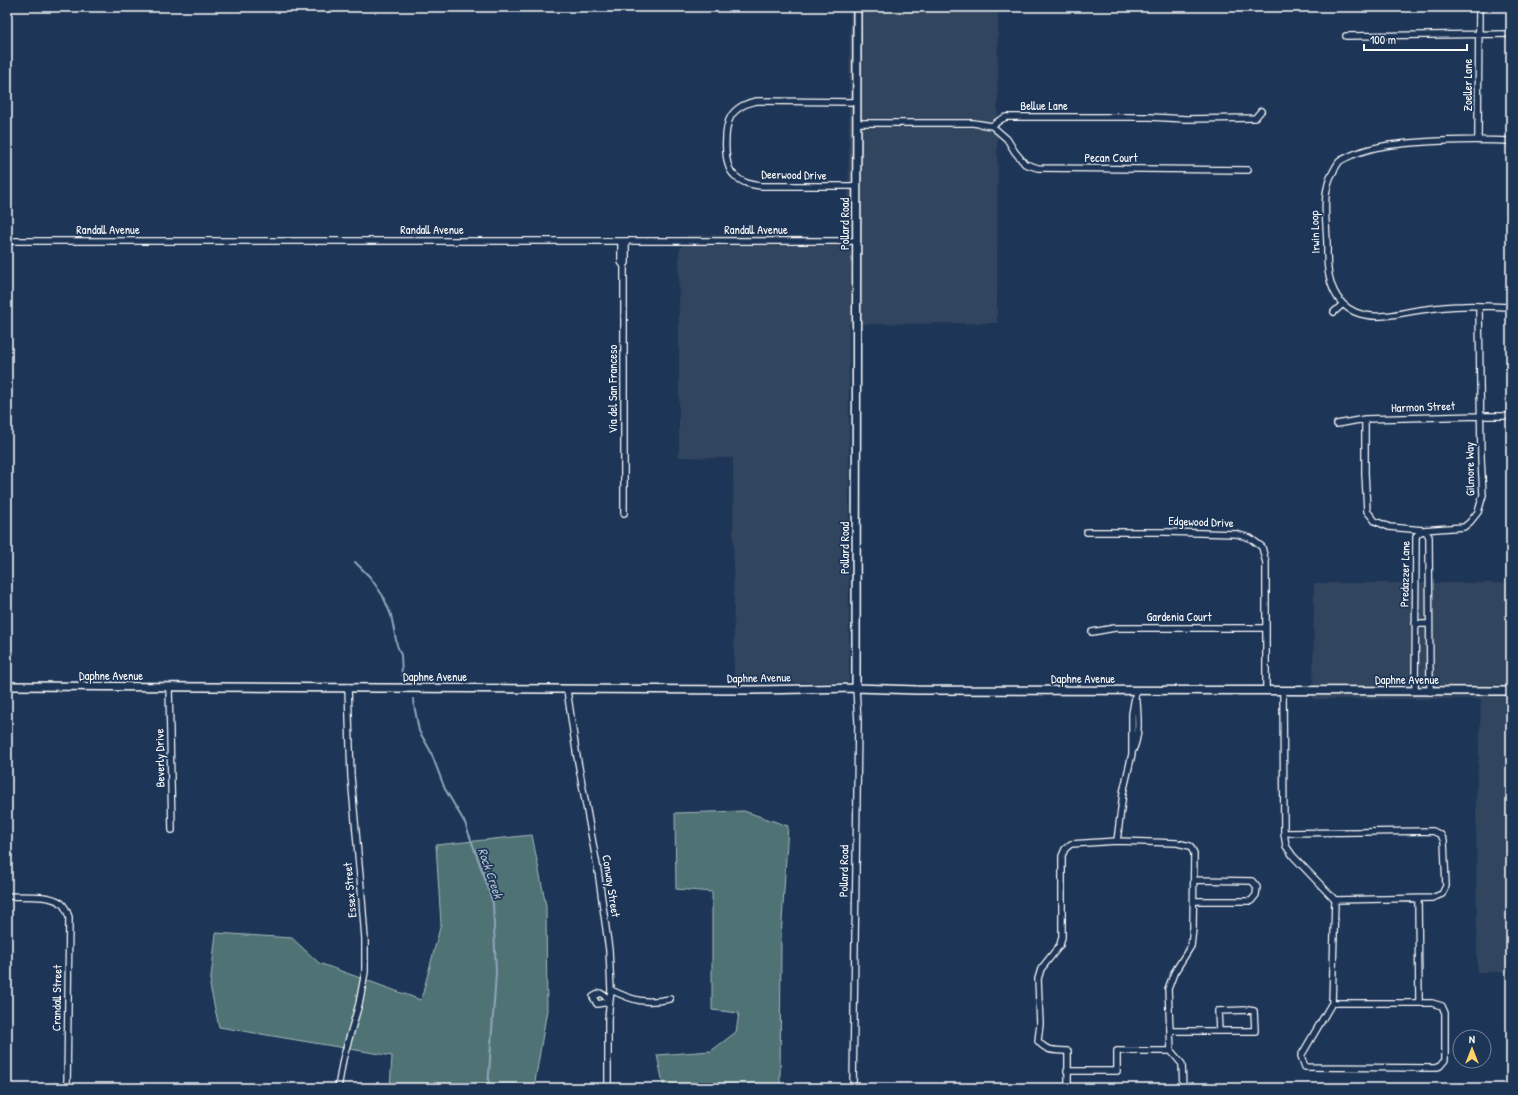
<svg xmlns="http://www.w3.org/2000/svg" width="1518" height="1095" font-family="'Patrick Hand',sans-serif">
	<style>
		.built { fill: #32455e }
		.green { fill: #4f7375; stroke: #a7b9ba }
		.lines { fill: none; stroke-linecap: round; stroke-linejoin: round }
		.stream { stroke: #91a4bb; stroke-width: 2 }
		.street-casing { stroke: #fff; stroke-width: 8 }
		.secondary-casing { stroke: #fff; stroke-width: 10 }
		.street { stroke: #1d3557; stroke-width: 5.5 }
		.secondary { stroke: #1d3557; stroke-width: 7 }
		.labels { text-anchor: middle; stroke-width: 3.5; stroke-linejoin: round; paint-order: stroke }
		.street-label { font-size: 12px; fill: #fff; stroke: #1d3557 }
		.water-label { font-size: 13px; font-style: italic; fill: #b6c3d2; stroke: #1d3557 }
	</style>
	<rect width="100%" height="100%" fill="#1d3557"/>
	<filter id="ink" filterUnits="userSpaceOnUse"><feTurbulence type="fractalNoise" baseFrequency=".025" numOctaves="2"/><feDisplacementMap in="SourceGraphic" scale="8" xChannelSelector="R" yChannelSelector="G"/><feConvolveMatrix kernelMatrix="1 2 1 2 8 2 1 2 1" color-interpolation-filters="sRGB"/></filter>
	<g filter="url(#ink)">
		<path class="built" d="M850,7H998L997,323L849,324V682L734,684L733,458L679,457V252L687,235L848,236Z
			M1314,583H1511V972H1477L1476,798L1480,732L1481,699H1313Z"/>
		<path class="green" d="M744,811L788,826L781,938L780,1088H664L657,1055L711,1051L736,1032L739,1013L712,1010V892L676,889L675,813Z
			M532,835L546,906L547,1010L534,1088H390L392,1056L219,1027L210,986L216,933L292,938L319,963L421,1000L441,924L436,845Z"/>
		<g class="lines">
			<path class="stream" d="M355,562L370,577L383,596L391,615L397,645L401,655L402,675
				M413,699L419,731L430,750L445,789L465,823L484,876L493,903L496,973L488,1088"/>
			<defs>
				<path id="street" d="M1346,36L1511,34
					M857,123H973L992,126L1000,120L1006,117H1150L1186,119L1255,118L1261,111
					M992,126L1007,139L1015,152L1025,164L1038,168L1248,170
					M1478,140L1479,7
					M1511,141C1482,140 1453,140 1423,142C1398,144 1376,145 1352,155C1348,157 1342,159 1339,162C1336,166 1332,174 1330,178C1321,202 1328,228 1327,253C1327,275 1332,302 1355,312C1378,321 1398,313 1420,310C1434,308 1449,306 1463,306C1479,305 1495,307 1511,307
					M856,186H762C751,185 742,183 734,175C723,165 724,128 731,116C737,107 748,102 757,101L857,102
					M7,241H856
					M621,242V262L624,266
					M1334,312L1343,304
					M1365,419V473L1367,511L1375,521L1389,527L1423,530L1464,527L1470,522L1478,512L1483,495L1481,458L1479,306
					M1337,424L1365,419L1480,416H1511
					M624,513V266L626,263V242
					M1087,532H1165L1236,534L1250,538L1262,547L1266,563V691
					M1415,624H1429
					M1092,632L1115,628H1266
					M169,687L172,830
					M567,690L576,751L598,871L609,950L611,990L608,1019V1088
					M1283,691L1284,833L1286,846L1293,856L1335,900L1332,1003L1301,1056L1305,1067L1435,1068L1440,1066L1445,1060V1013L1442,1006L1432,1003H1419L1418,899
					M1415,691L1416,536L1423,530L1427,533L1429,537L1430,692
					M1133,750C1140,735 1138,718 1137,702
					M1284,833L1433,831L1441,835L1444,841L1446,886L1442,894L1432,898L1335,900
					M1117,841L1123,793L1132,754V714L1136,691
					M1194,880L1252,881L1257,887L1256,895L1251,901H1194
					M7,896C22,897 49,894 61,903C65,906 67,911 69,917L67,1088
					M611,990C634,1001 645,1004 670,999
					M600,993L610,999L603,1003L597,1004L593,997Z
					M1332,1003H1419
					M1170,1031H1255L1254,1011L1248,1010L1218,1011L1219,1031
					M1067,1071H1117V1051H1171L1182,1064L1183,1088
					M338,1088L343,1059L359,1004L365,972V939L362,899L351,776L348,687
					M853,1088L858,722L856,688
					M1068,1088V1051C1054,1050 1047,1052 1038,1041L1040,1024L1038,979L1041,969L1060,945L1062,937V856L1065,849L1071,844L1117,841L1177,843L1190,846L1194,853L1193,929L1191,946L1174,973L1168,989L1171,1051"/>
				<path id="secondary" d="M7,686L751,690L856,688L917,690L1511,691
					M856,688L857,7"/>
			</defs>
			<use href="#street" class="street-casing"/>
			<use href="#secondary" class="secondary-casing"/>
			<use href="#street" class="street"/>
			<use href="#secondary" class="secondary"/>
		</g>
	</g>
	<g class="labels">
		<g class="street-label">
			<text transform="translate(1468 85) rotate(-90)" y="4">Zoeller Lane</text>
			<text x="1044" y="110">Bellue Lane</text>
			<text x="1111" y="162">Pecan Court</text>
			<text transform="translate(794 175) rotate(1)" y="4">Deerwood Drive</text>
			<text transform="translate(845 224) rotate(-90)" y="4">Pollard Road</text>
			<text x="108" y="234">Randall Avenue</text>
			<text x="432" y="234">Randall Avenue</text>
			<text x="756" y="234">Randall Avenue</text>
			<text transform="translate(1315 232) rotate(-92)" y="4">Irwin Loop</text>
			<text transform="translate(613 389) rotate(-90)" y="4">Via del San Franceso</text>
			<text transform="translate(1423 407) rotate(-2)" y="4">Harmon Street</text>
			<text transform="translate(1470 469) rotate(-91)" y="4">Gilmore Way</text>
			<text transform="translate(1201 522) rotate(2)" y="4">Edgewood Drive</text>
			<text transform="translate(845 548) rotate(-90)" y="4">Pollard Road</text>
			<text transform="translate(1405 574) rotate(-89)" y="4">Predazzer Lane</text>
			<text x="1179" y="621">Gardenia Court</text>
			<text x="111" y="680">Daphne Avenue</text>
			<text x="435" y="681">Daphne Avenue</text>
			<text transform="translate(759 678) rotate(-1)" y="4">Daphne Avenue</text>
			<text x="1083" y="683">Daphne Avenue</text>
			<text x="1407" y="684">Daphne Avenue</text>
			<text transform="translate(160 758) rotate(-91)" y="4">Beverly Drive</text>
			<text transform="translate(844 871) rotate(-89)" y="4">Pollard Road</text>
			<text transform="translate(611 886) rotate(81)" y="4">Conway Street</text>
			<text transform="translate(350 890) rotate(-95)" y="4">Essex Street</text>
			<text transform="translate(57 998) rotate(-89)" y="4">Crandall Street</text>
		</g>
		<g class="water-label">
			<text transform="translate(491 873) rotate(71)" y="5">Rock Creek</text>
		</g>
	</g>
	<rect width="1518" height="1095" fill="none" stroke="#1d3557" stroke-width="24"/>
	<rect x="12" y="12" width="1494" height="1071" fill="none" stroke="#fff" stroke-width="1.5" filter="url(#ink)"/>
	<g transform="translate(1472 1049)"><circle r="19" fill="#1d3557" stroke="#77869a"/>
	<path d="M0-3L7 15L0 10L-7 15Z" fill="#ffd166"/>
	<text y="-6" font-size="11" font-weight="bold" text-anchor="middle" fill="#ffffff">N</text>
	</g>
	<path d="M1364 44v6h103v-6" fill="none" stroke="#ffffff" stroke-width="2"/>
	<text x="1370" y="44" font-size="12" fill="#ffffff" stroke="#1d3557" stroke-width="3" paint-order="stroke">100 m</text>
</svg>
